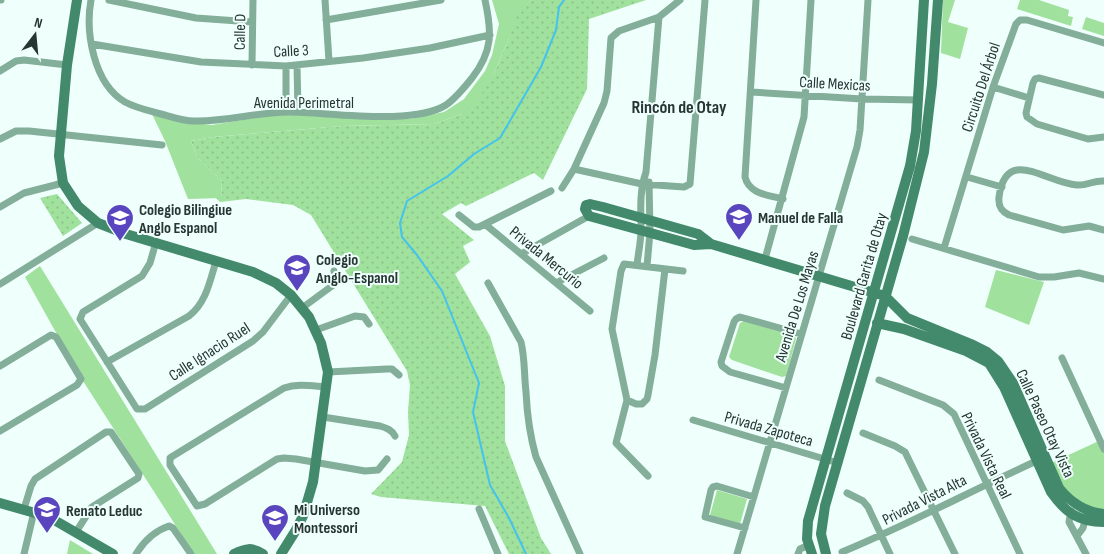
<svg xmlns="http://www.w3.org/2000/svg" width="1104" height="554" font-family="'Sofia Sans Condensed',sans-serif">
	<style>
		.grass { fill: url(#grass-dots) }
		.park { fill: #a0e19d }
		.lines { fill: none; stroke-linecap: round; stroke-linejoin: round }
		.stream { stroke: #43c3ee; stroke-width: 2 }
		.street { stroke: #83ae99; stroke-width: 7 }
		.secondary { stroke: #43896b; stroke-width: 10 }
		.labels { text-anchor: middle; stroke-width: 4; stroke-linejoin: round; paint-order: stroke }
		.street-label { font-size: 16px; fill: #263633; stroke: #effffc }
		.poi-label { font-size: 16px; font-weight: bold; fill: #263633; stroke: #effffc; text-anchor: start }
		.neighbourhood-label { font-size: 18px; font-weight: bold; fill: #263633; stroke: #effffc }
	</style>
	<defs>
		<pattern id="grass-dots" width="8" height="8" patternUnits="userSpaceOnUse" patternTransform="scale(1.25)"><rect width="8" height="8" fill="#a0e19d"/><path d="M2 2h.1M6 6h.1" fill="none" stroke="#8ac288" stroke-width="1.8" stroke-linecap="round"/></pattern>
	</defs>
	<rect width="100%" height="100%" fill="#effffc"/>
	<path class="grass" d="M531,0H646L589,19L587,89L543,180L534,173L466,206L461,203L442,214L474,240L463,246L470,262L455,274L490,336L505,386V441L541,538L551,554H509L485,506L381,497L371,494L402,462L409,435L408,412L410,385L407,371L311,215L293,205L246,199L220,202L216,198L221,197L222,181L197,157L191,141L213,137L342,126L434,124L462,114L494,73L508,41L516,16Z
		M57,194L82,223L63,236L40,198Z"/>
	<path class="park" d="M492,0H531L517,16L508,41L494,73L480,97L462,114L434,124L342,126L213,137L191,141L197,157L222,181L221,198L188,199L165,141L152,114L175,121L212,125L286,113L410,119L444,112L464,99L485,71L492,55L499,24Z
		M943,0H955L948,22L968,28L960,59L941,53Z
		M1020,0H1039L1069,10L1068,16L1073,17L1071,26L1017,9Z
		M1086,17L1104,23V36L1082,29Z
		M40,266L217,554H194L83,381L25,277Z
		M996,270L1044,282L1029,325L985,307Z
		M744,321L795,336L796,339L786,376L782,377L732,360L729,357L740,323Z
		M1101,440L1104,446V514L1074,504L1049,464Z
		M717,490L747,499L740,524L710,515Z
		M70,540L93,554H67Z"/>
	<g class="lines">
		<path class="stream" d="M526,554L509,518L490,485L473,412L479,383L442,291L417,255L402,237L400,223L407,201L448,176L474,154L500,138L541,67L556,30L559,7L564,0"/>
		<path class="street" d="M0,0H1
			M91,0C85,33 94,84 125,102C136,108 150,111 161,114C172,117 183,121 194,121C226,122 257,112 289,112C328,112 413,126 446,105C456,98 464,88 472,78C493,51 492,32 485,0
			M109,0L196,18L252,22
			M325,0L329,61
			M756,0L745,177C749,194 768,195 783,199
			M326,20L441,0
			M92,44L201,62L286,66L363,58L430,48L490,35
			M252,65L253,0
			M297,65L298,112
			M0,71L16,61L24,60L67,65
			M993,87L1029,98
			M751,92L862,99L919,100
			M1104,95L1039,78L1035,79L1033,83L1026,113L1027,117L1037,124L1088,139L1104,137
			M286,112V66
			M0,139L16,131H29L162,145
			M574,169L642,184L684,187L690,184L705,0
			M967,177L1002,187
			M1104,181C1095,180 1086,186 1077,185C1046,183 1006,145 999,197C998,206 1001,211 1009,215L1063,230L1089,226L1104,230
			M562,188L574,169L604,103L607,91L611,38L619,31L659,17L680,0
			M0,207L24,193L63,183
			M459,215L474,227H479L551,191
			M486,225L590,311
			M912,239L1039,277H1054L1079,273L1104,279
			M156,242L150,263L142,276L88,309L83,312L80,319L137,409H145L253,341L263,332L291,295
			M944,248L993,87L1016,24L1020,20H1027L1104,43
			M521,254L589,216
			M765,259L804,117L811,0
			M637,265C638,254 641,242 641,230C641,210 639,192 646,172L659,17
			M647,266L650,232L649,182
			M488,283L521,342C525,358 524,375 526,392C527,414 530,436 536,457L580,554
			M556,283L604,258
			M0,284L98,223
			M302,308L336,283L334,271
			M316,330L355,316L364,317L369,324
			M1062,358L1104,449
			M107,362L189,316C206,303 210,281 216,261
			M0,366L51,335L56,337L81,379L77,385L0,431
			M328,372L387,369H392L399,375
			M879,380L943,405L954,414L1020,554
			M327,387C312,386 298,383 284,388L173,456L170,458V465L195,503L197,506L205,504L277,459L284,458L296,459L365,471L378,470L387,459
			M786,388L730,372L722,366L721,362L734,322L736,319L740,317L801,334
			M627,400L636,404H642L647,399L648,395L655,355L665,269
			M323,417L380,426C387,428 392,430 395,436
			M693,420L838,463
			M863,433L895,446L905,452L955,554
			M648,476L616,443L627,400L612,329L621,271L624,264L683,271
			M847,493L863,501L868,507L890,554
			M24,509L31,486L35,479L106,432H111L139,474L138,478L92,507L76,532
			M479,509L498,554
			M1071,511L1069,522L1086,554
			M745,528L705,517L711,490L713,487L717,486L754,497
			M1077,536L1083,528L1086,516
			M842,552C910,524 974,489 1041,459
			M24,554L34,512
			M136,554C144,541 154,531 169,526L173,528L191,554
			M737,554L857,147L860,130L868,0
			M798,554L800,549L809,545"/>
		<path class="secondary" d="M77,0L67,65L59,156L63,183L78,206L98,223L126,234L253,272L276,283L291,295L309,317L321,343L328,372L313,482L303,516L296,530L281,554
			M711,244L698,234L603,207L590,204L586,205L585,209L589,216L694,245L711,244L885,296L907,318L973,345L987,352L998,361L1013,383L1059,488C1071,503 1085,512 1104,514
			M877,323L904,329L966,351L989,363L1004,387L1051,492C1065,512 1078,522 1104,522
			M0,503L49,517L113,554
			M234,554C246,548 251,547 263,554
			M812,554L807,539L808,521L910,166L916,131L924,0
			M826,554L821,534L825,506L903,236L924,152L932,84L938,0"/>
	</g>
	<defs>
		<symbol id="school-pin" viewBox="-11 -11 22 30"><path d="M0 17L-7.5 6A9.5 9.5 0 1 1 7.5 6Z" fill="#5945bd" stroke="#effffc"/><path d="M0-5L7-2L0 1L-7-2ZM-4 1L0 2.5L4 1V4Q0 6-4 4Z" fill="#fff"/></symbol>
	</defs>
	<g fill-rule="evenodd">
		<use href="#school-pin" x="723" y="201" width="32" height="43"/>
		<use href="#school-pin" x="104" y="202" width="32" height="43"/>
		<use href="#school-pin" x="281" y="252" width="32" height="43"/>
		<use href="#school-pin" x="31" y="494" width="32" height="43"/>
		<use href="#school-pin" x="259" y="502" width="32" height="43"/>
	</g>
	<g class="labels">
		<g class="street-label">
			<text transform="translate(239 32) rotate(-89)" y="6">Calle D</text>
			<text transform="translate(291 50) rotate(-3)" y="6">Calle 3</text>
			<text transform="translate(835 83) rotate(3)" y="6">Calle Mexicas</text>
			<text transform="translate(980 87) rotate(-72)" y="6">Circuito Del Árbol</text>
			<text x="304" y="108">Avenida Perimetral</text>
			<text transform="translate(547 257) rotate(39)" y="6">Privada Mercurio</text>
			<text transform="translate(863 276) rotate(-74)" y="6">Boulevard Garita de Otay</text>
			<text transform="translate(796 306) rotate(-73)" y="6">Avenida De Los Mayas</text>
			<text transform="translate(209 351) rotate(-33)" y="6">Calle Ignacio Ruel</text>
			<text transform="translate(1046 423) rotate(65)" y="6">Calle Paseo Otay Vista</text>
			<text transform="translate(769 428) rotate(16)" y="6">Privada Zapoteca</text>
			<text transform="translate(987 455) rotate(64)" y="6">Privada Vista Real</text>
			<text transform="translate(924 499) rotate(-27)" y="6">Privada Vista Alta</text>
		</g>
		<g class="poi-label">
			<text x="139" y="215">Colegio Bilingiue<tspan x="139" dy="18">Anglo Espanol</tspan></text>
			<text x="758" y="223">Manuel de Falla</text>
			<text x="316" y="265">Colegio<tspan x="316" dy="18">Anglo-Espanol</tspan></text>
			<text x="294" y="515">Mi Universo<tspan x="294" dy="18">Montessori</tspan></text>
			<text x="66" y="516">Renato Leduc</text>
		</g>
		<g class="neighbourhood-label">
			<text x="679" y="113">Rincón de Otay</text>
		</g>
	</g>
	<g transform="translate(35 35) rotate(16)" stroke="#effffc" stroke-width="4" paint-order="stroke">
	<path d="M0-4L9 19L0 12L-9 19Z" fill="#263633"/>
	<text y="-8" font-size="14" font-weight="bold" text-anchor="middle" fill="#263633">N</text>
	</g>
</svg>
